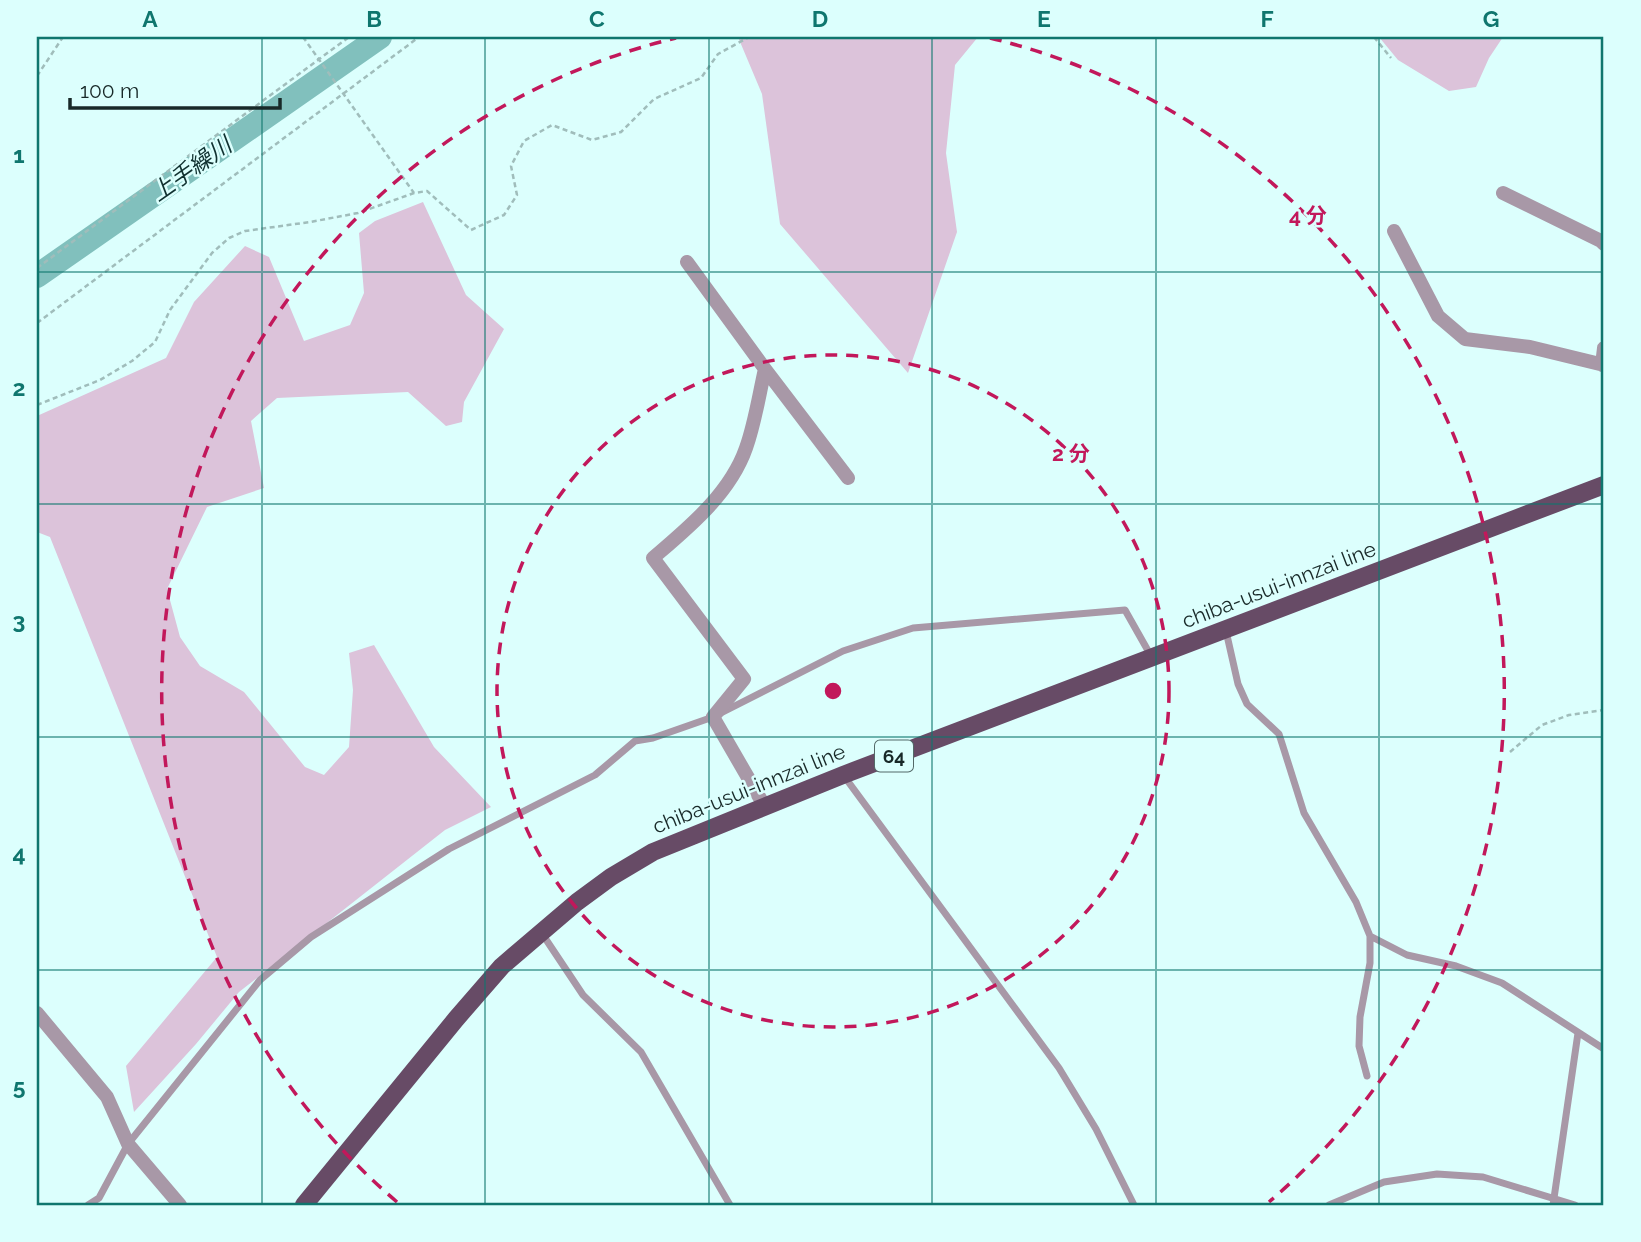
<svg xmlns="http://www.w3.org/2000/svg" width="1641" height="1242" font-family="Raleway,'Noto Sans JP',sans-serif">
	<style>
		.green { fill: #dcc3da }
		.lines { fill: none; stroke-linecap: round; stroke-linejoin: round }
		.river { stroke: #81c0bd; stroke-width: 24 }
		.path { stroke: #a0bdbb; stroke-width: 2.5; stroke-dasharray: 5 3.5; stroke-linecap: butt }
		.lane { stroke: #a898a7; stroke-width: 7 }
		.street { stroke: #a898a7; stroke-width: 14 }
		.primary { stroke: #674b66; stroke-width: 18 }
		.grid { fill: none; stroke: #0f766e; stroke-width: 2; stroke-opacity: 0.55 }
		.ring { fill: none; stroke: #c2185b; stroke-width: 3.5; stroke-dasharray: 12 9 }
		.labels { text-anchor: middle; stroke-width: 5; stroke-linejoin: round; paint-order: stroke }
		.shield { fill: #dcfffd; stroke: #536968; stroke-width: 2 }
		.shield-label { font-size: 19px; font-weight: bold; fill: #182928 }
		.street-label { font-size: 21px; fill: #182928; stroke: #dcfffd }
		.water-label { font-size: 23px; font-style: italic; fill: #103130; stroke: #dcfffd }
		.centre { fill: #c2185b; stroke: #dcfffd; stroke-width: 3.5 }
		.ring-label { font-size: 21px; text-anchor: middle; font-weight: bold; fill: #c2185b; stroke: #dcfffd; stroke-width: 5; stroke-linejoin: round; paint-order: stroke }
		.neatline { fill: none; stroke: #0f766e; stroke-width: 2.5 }
		.grid-label { font-size: 23px; text-anchor: middle; font-weight: bold; fill: #0f766e }
	</style>
	<rect width="100%" height="100%" fill="#dcfffd"/>
	<path class="green" d="M738,37H978L955,65L946,153L957,232L908,373L780,224L762,94Z
		M1379,37H1503L1489,58L1476,87L1449,91L1398,60Z
		M423,202L466,295L504,329L464,402L462,422L446,426L408,392L277,398L251,421L264,488L207,507L167,589L180,637L200,666L244,692L305,767L324,775L349,747L353,690L349,653L374,645L434,747L491,807L445,830L239,992L196,1044L134,1112L126,1066L217,957L50,537L37,532V416L166,358L194,302L245,246L269,257L304,341L350,325L364,293L359,233L375,221Z"/>
	<g class="lines">
		<path class="river" d="M37,276L380,37"/>
		<path class="path" d="M303,37L414,193
			M1374,37L1391,58
			M37,76L63,37
			M37,268L349,37
			M37,323L419,37
			M37,405L100,380L132,361L155,342L170,310L212,253L229,238L245,231L310,222L358,213L414,193L427,191L471,230L504,215L517,195L511,166L524,141L552,125L592,140L621,132L654,99L701,78L718,54L749,37
			M1510,752L1542,725L1569,715L1604,710"/>
		<path class="lane" d="M1226,631L1238,684L1247,704L1279,734L1304,813L1356,902L1370,936V963L1360,1017L1359,1046L1367,1076
			M844,776L1059,1068L1096,1129L1134,1205
			M541,932L583,995L641,1052L730,1205
			M1370,936L1407,955L1456,966L1502,983L1604,1049
			M88,1205L99,1198L128,1144L260,980L311,937L449,849L595,775L635,741L653,738L713,717L843,651L913,628L1125,610L1151,656
			M1329,1205L1384,1182L1437,1174L1483,1177L1575,1205
			M1553,1205L1578,1033"/>
		<path class="street" d="M1503,193L1601,241L1604,244
			M1394,231L1438,316L1465,339L1530,347L1604,365
			M687,262L765,369L848,478
			M1602,365L1604,348
			M765,807L713,717L744,679L653,558C688,528 730,494 746,448C755,423 759,395 765,369
			M37,1013L107,1097L128,1144L180,1205"/>
		<path class="primary" d="M304,1205L456,1019L502,966L577,902L611,877L653,852L843,775L1604,485"/>
	</g>
	<path class="grid" d="M262,37V1205M485,37V1205M709,37V1205M932,37V1205M1156,37V1205M1379,37V1205M37,272H1604M37,504H1604M37,737H1604M37,970H1604"/>
	<g class="ring">
		<circle cx="833" cy="691" r="336"/>
		<path d="M397 1202A672 672 0 0 1 676 38M990 38A672 672 0 0 1 1269 1202"/>
	</g>
	<g class="labels">
		<rect class="shield" x="875" y="740.5" width="38" height="31" rx="5"/>
		<g class="shield-label">
			<text x="894" y="763">64</text>
		</g>
		<g class="street-label">
			<text transform="translate(1279 585) rotate(-21)" y="7">chiba-usui-innzai line</text>
			<text transform="translate(749 789) rotate(-22)" y="7">chiba-usui-innzai line</text>
		</g>
		<g class="water-label">
			<text transform="translate(191 169) rotate(-35)" y="8">上手繰川</text>
		</g>
	</g>
	<circle cx="833" cy="691" r="10" class="centre"/>
	<g class="ring-label">
		<text x="1308" y="223">4 分</text>
		<text x="1071" y="461">2 分</text>
	</g>
	<rect width="1641" height="1242" fill="none" stroke="#dcfffd" stroke-width="77"/>
	<path d="M70 98v10h210v-10" fill="none" stroke="#182928" stroke-width="3.5"/>
	<text x="80" y="98" font-size="21" fill="#182928" stroke="#dcfffd" stroke-width="5" paint-order="stroke">100 m</text>
	<rect x="38" y="38" width="1564" height="1166" class="neatline"/>
	<g class="grid-label">
		<text x="150" y="27">A</text>
		<text x="374" y="27">B</text>
		<text x="597" y="27">C</text>
		<text x="820" y="27">D</text>
		<text x="1044" y="27">E</text>
		<text x="1267" y="27">F</text>
		<text x="1491" y="27">G</text>
		<text x="19" y="163">1</text>
		<text x="19" y="396">2</text>
		<text x="19" y="629">3</text>
		<text x="19" y="862">4</text>
		<text x="19" y="1095">5</text>
	</g>
</svg>
